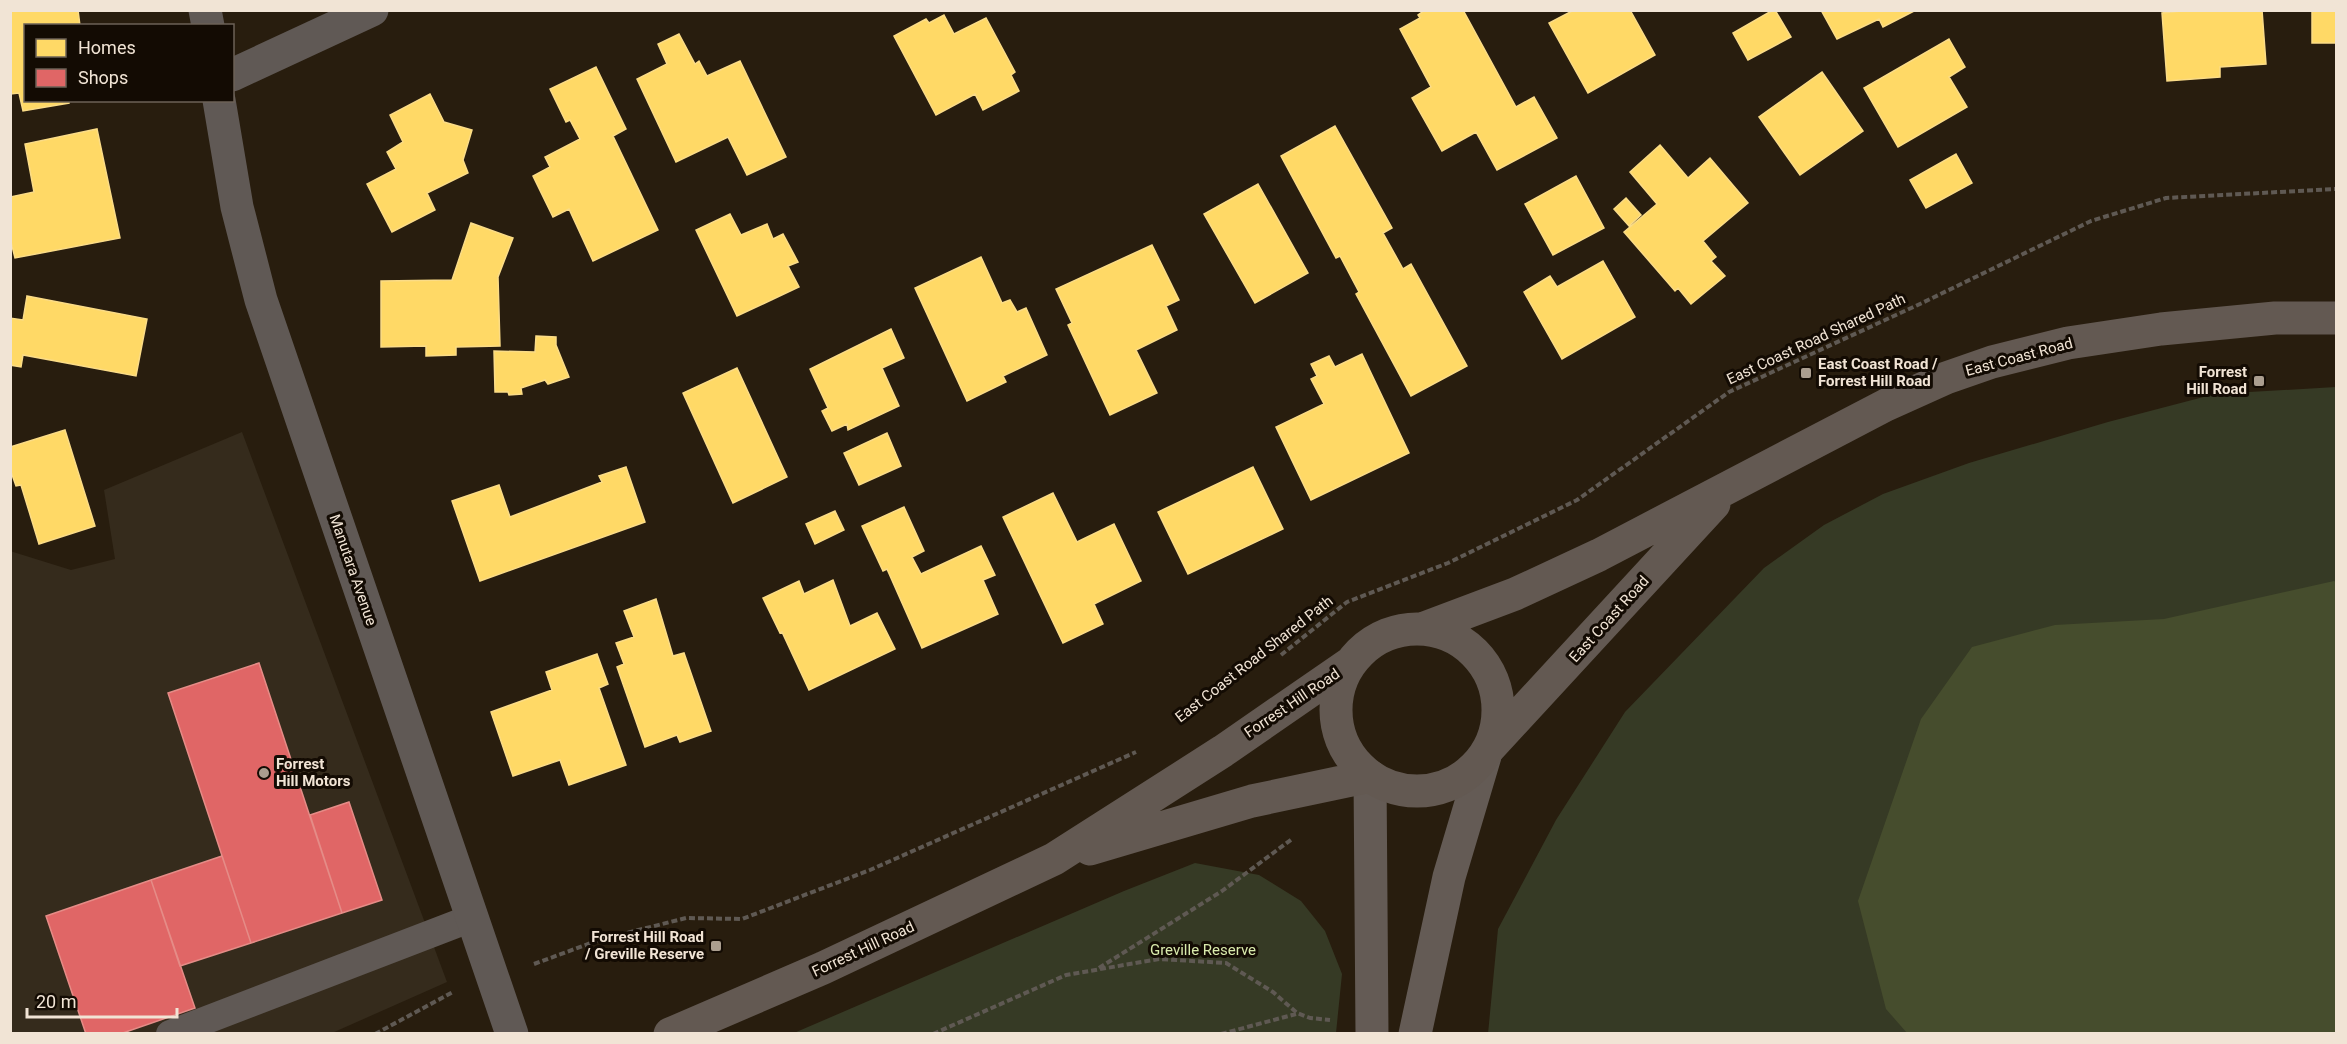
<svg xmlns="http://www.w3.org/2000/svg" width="2347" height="1044" font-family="Roboto,sans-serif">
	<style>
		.commercial { fill: #352b1c }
		.green { fill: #363a25 }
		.forest { fill: #464d2d }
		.homes { fill: #ffd966; stroke: #fbdc87; stroke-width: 1.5 }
		.shops { fill: #e06666; stroke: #e58c87; stroke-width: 1.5 }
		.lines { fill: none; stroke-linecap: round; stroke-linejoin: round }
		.path { stroke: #5f5953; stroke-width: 4; stroke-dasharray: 6 3; stroke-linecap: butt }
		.service { stroke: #605955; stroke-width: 28 }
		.minor { stroke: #605955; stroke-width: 33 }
		.secondary { stroke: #645b55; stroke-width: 33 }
		.primary { stroke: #635952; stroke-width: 33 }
		.poi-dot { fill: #ab9e8f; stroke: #130b03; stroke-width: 2 }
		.labels { text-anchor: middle; stroke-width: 6; stroke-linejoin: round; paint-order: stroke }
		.street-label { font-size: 15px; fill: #f1e4d5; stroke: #130b03 }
		.poi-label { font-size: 15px; font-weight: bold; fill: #f1e4d5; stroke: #130b03; text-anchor: start }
		.park-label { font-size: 15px; fill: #d9eaac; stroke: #130b03 }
	</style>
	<rect width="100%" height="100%" fill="#281d0e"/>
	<path class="commercial" d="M242,432L447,982L332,1033H11L10,551L71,570L115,559L104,490Z"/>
	<path class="green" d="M2336,387V1033L1488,1034L1498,929L1556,820L1625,712L1764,568L1824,525L1883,494L1969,463L2108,422L2215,394Z
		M1195,863L1259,875L1301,901L1325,931L1342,974L1336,1033H794L1124,891Z"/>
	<path class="forest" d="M2334,581L2336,582V1033H1907L1886,1009L1858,901L1921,719L1972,647L2055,625L2164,619Z"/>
	<path class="homes" d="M10,10H78L80,26H26V100H69V103L23,111L19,93L11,94Z
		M1425,10H1463L1516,107L1534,97L1557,138L1497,170L1476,132L1442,151L1412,98L1431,87L1400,29L1420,18L1418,15Z
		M1574,10H1630L1655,55L1588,93L1549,23Z
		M1773,10H1775L1791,37L1748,60L1733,33Z
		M1821,10H1916L1883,27L1879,19L1837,39Z
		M2191,10H2262L2266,64L2220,67V77L2167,81L2162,13Z
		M2312,10H2336V43H2312Z
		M944,15L954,34L986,18L1015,72L1011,75L1019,91L983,110L975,94L936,115L894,36L926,19L929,23Z
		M679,34L695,64L699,61L707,76L740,61L786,157L747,175L728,137L676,162L637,79L667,64L658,44Z
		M1949,39L1965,67L1949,77L1967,107L1898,147L1864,88Z
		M596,67L626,129L613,136L658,230L593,261L569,209L553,217L533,176L550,167L545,157L580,139L570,120L566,122L550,89Z
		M1822,72L1863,131L1800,175L1759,117Z
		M430,94L444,122L472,130L463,160L468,173L427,193L435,210L392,232L367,184L396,169L387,152L403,142L390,115Z
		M1335,126L1392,228L1383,233L1403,269L1411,264L1467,366L1411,396L1356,294L1359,292L1340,256L1336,258L1281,156Z
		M97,129L120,238L15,258L10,238V197L34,192L25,144Z
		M1660,145L1688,178L1710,158L1748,203L1703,241L1716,257L1711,261L1725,276L1691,304L1678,288L1675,291L1624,232L1657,204L1630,172Z
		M1956,154L1972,183L1926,208L1910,180Z
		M1576,176L1604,228L1553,255L1525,204Z
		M1258,184L1308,273L1255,303L1204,214Z
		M1626,198L1641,215L1629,226L1614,209Z
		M730,214L741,235L767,224L773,239L783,234L798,262L788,266L799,287L737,316L696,230Z
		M471,223L513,238L498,277L500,346L456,347V355L426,356V346L381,347V281L452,280Z
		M1152,245L1179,300L1166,306L1177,330L1136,350L1157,393L1110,415L1068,325L1072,323L1056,289Z
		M981,257L1002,303L1010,300L1017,312L1026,308L1047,355L1003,376L1006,382L967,401L915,288Z
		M1603,261L1635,317L1562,359L1524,292L1550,276L1557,287Z
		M27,296L147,319L136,376L23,355L21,367L10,365V318L23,320Z
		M891,329L904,358L882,368L899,406L848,430L847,424L832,431L822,411L828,408L810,369Z
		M536,336L556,337V345L569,377L548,384L545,380L521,388L522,394L509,395L508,392H495L494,351L535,352Z
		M1362,354L1409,453L1311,500L1276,427L1324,404L1311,379L1317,376L1311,364L1329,356L1335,367Z
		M737,368L787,477L733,503L683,393Z
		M65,430L95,526L39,544L21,485L16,486L10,469V447Z
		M887,433L901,466L859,485L844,453Z
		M626,467L645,522L480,581L452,501L499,485L510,517L602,482L599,476Z
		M1253,467L1283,529L1188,574L1158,512Z
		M1053,493L1077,542L1114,524L1141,581L1094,604L1103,624L1063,643L1003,517Z
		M904,507L924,551L912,557L921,574L981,546L995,575L983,580L998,614L922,648L887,569L883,571L862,526Z
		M835,511L844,530L815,544L806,524Z
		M833,580L850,626L877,613L895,649L809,690L782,632L780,633L763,598L799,581L804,594Z
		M656,599L673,656L684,653L711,731L680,742L677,735L645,747L617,667L624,664L616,643L634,637L624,611Z
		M597,654L608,684L599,688L626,765L569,785L560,760L513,776L491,712L552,690L546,672Z"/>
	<path class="shops" d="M259,663L342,913L251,943L168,693Z
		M349,802L382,900L342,913L310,815Z
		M222,856L251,943L180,966L151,880Z
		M151,880L195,1008L120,1034H86L46,916Z"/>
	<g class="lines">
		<path class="path" d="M1281,655L1347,602L1448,563L1577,500L1729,392L1922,303L2091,221L2166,198L2336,189
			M534,964L599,940L686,918L742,919L870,870L1136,752
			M1099,968L1222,891L1292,839
			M375,1034L453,992
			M933,1034L1066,975L1159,959L1226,963L1273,992L1297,1013L1310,1018L1330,1020
			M1221,1034L1296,1014"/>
		<path class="service" d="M170,1034L472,918"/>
		<path class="minor" d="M205,10L208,26
			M232,75L372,10
			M219,100L237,207L261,300L512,1034"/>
		<path class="secondary" d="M1370,776L1372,1034
			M1415,1034L1449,877L1485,756"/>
		<path class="primary" d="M1336 710a81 81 0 1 1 162 0a81 81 0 1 1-162 0Z
			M1422,629L1515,594L1599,555L1886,405L1946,378L1992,362L2068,343L2161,329L2275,318H2336
			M1489,748L1714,504
			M1090,849L1252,801L1370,776
			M670,1034L823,968L1054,859L1223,751L1349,664"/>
	</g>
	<g class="poi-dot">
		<rect x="1800" y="367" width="12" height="12" rx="3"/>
		<rect x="2253" y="375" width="12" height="12" rx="3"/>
		<circle cx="264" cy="773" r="6"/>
		<rect x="710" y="940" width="12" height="12" rx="3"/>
	</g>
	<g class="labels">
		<g class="street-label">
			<text transform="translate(1816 339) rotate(-25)" y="5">East Coast Road Shared Path</text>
			<text transform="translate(2019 357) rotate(-15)" y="5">East Coast Road</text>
			<text transform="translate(353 570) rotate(71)" y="5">Manutara Avenue</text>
			<text transform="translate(1609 619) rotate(-48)" y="5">East Coast Road</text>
			<text transform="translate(1254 659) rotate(-38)" y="5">East Coast Road Shared Path</text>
			<text transform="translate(1292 703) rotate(-34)" y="5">Forrest Hill Road</text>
			<text transform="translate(863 949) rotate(-25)" y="5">Forrest Hill Road</text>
		</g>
		<g class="poi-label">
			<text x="1818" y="369">East Coast Road /<tspan x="1818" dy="17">Forrest Hill Road</tspan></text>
			<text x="2247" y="377" text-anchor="end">Forrest<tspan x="2247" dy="17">Hill Road</tspan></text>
			<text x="276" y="769">Forrest<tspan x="276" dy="17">Hill Motors</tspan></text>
			<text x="704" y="942" text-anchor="end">Forrest Hill Road<tspan x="704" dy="17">/ Greville Reserve</tspan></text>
		</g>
		<g class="park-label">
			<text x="1203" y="955">Greville Reserve</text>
		</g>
	</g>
	<rect width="2347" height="1044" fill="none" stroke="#f1e4d5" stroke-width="24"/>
	<rect x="24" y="24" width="210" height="78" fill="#130b03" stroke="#6c6257" stroke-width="1.5"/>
	<rect x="36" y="39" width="30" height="18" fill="#ffd966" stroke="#6c6257" stroke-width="1.5"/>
	<text x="78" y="54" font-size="18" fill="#f1e4d5">Homes</text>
	<rect x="36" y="69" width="30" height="18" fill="#e06666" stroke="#6c6257" stroke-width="1.5"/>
	<text x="78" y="84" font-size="18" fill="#f1e4d5">Shops</text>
	<path d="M27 1008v9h150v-9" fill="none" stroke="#f1e4d5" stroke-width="3"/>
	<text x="36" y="1008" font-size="18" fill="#f1e4d5" stroke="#130b03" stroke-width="4.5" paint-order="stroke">20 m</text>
</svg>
